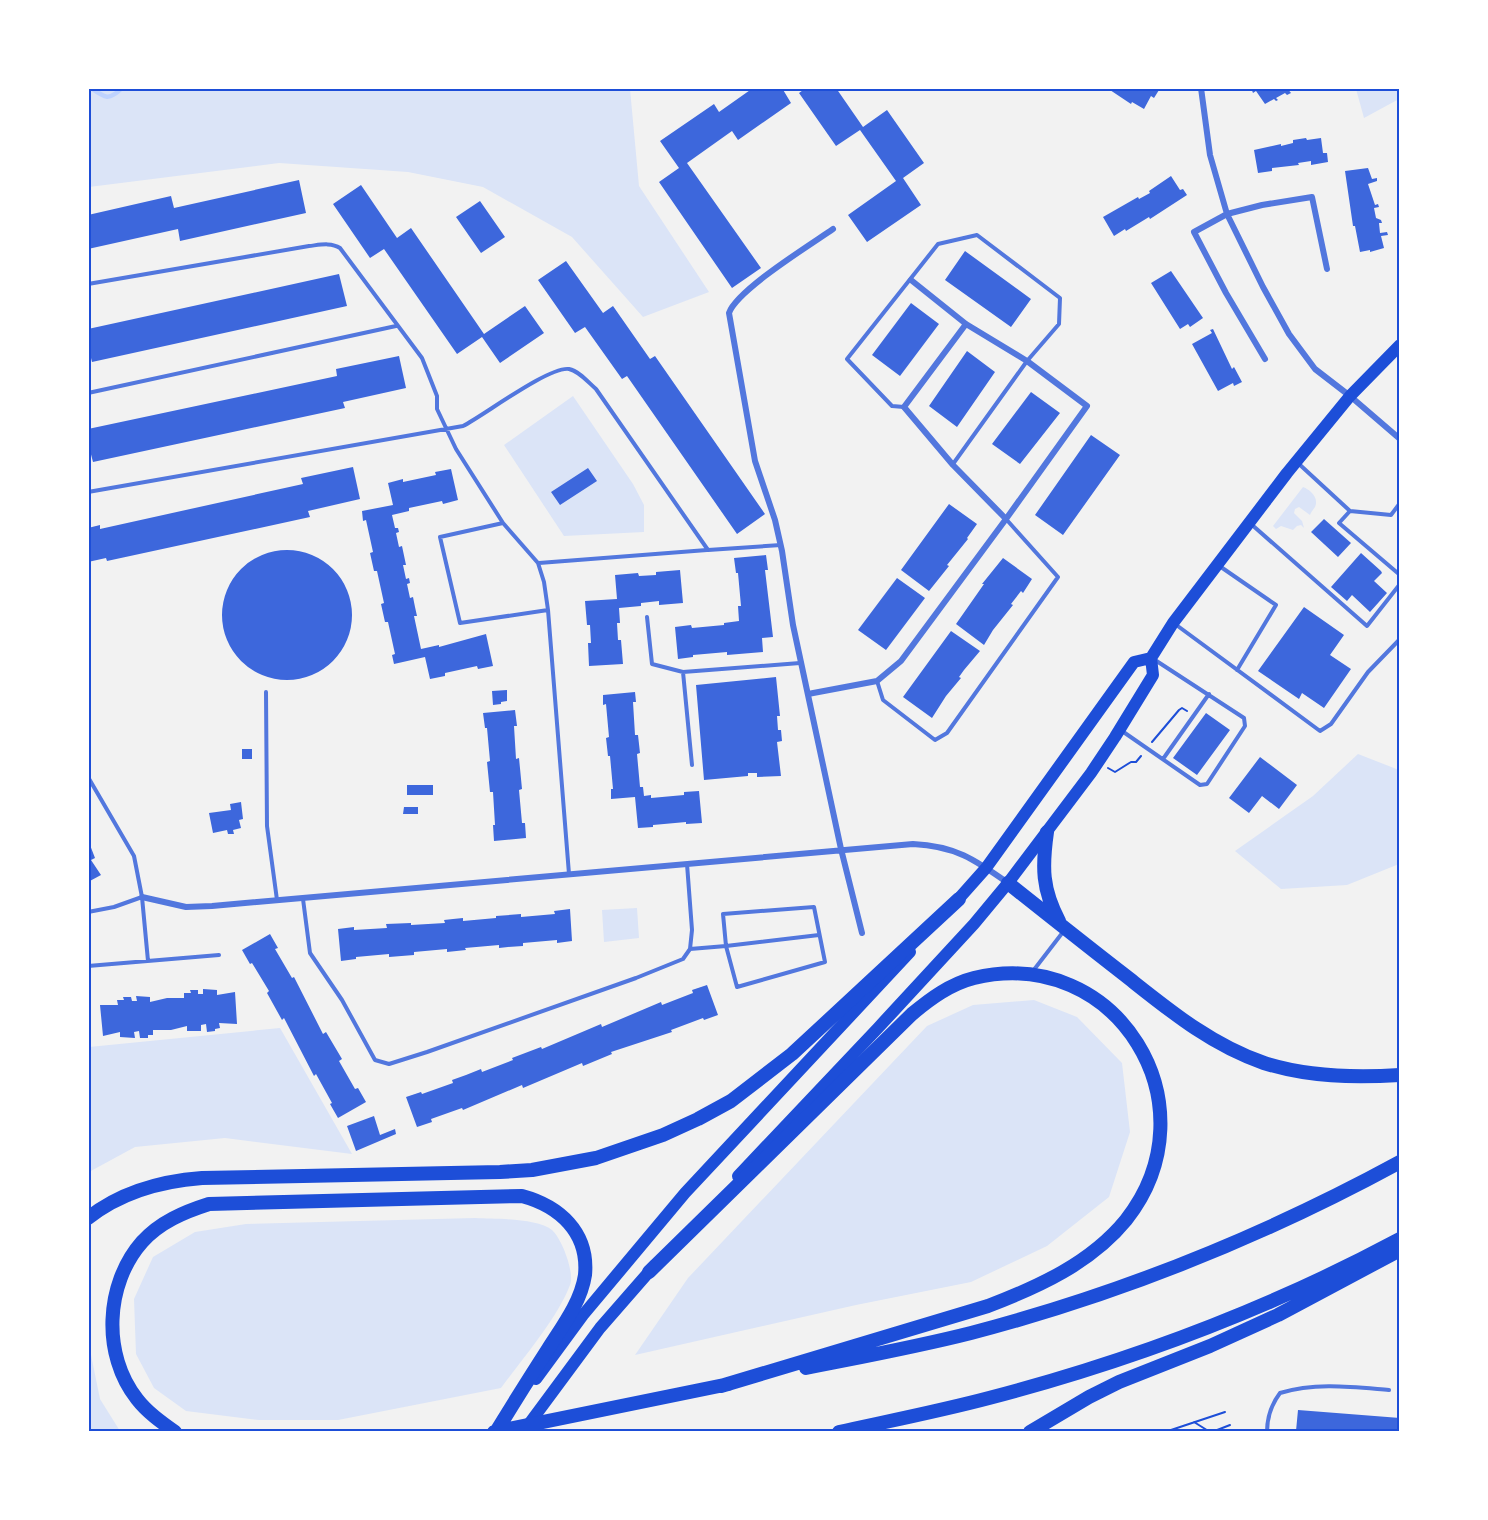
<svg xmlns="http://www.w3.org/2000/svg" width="1488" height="1520" font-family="'PT Sans',sans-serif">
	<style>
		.green { fill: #dbe4f7 }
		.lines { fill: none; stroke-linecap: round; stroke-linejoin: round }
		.stream { stroke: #bfd3fe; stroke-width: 4.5 }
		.building { fill: #3d67dc }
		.path { stroke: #1d4ed8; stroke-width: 2 }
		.service { stroke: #5277de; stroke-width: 4 }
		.minor { stroke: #5277de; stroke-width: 6 }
		.primary { stroke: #1d4ed8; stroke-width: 12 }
		.motorway { stroke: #1d4ed8; stroke-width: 14 }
		.neatline { fill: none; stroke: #1d4ed8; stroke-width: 2 }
	</style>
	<rect width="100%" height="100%" fill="#f2f2f2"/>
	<path class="green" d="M88,89H630L639,186L709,292L643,317L572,237L483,187L408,172L279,163L89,187Z
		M1356,89H1399V99L1364,118Z
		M573,396L633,484L644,505V532L564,536L504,445Z
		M1303,487C1311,490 1319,498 1315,507C1313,510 1311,512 1310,515L1299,507L1295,509L1294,513L1302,521L1304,528L1301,525L1297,526L1293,530L1281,526L1276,529L1273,526Z
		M1358,754L1399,770V864L1347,885L1281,889L1235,851L1313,796Z
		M637,908L639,938L604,942L602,910Z
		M1034,1000L1077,1017L1122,1063L1130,1132L1109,1197L1047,1246L971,1282L856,1305L635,1355L688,1278L927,1026L973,1005Z
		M280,1028L352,1154L225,1138L135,1147L89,1172V1047Z
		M475,1218C495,1219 537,1218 552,1230C562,1239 575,1273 570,1285C557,1319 523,1358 501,1388L338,1420H259L186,1411L154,1388L136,1354L134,1299L153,1257L195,1232L246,1224Z
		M89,1345L100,1399L120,1431H89Z"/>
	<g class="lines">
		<path class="stream" d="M91,88C105,98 109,101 122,88"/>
	</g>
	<path class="building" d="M753,88H782L791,103L738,140L732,131L687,163L761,268L732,288L659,182L679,168L660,141L714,104L719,112Z
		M806,88H836L863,127L887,110L924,163L903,178L921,205L867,242L848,215L896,181L860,130L836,146L799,93Z
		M1107,88H1157L1159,90L1154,98L1151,96L1144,109L1132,102L1131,104Z
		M1251,88H1287L1291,93L1287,95L1285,93L1276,98L1278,100L1276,101L1274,99L1265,104L1256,91L1253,93Z
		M1306,138L1307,140L1321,138L1323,153H1327L1328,162L1311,165V161L1298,163L1299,165L1272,168V171L1258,173L1254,150L1281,144V146L1293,143V140Z
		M1368,168L1372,179L1377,178V181L1368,184L1375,205L1378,204L1379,207L1374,208L1376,218L1381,220L1382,223H1379L1380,233L1387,232L1388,235L1381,236L1384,248L1370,252V250L1360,252L1355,226H1353L1345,171Z
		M1171,176L1180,190L1183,189L1187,195L1150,219L1149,217L1126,231L1125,229L1114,236L1103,217L1138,197L1139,199L1150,193L1149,191Z
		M299,180L306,213L180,241L178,229L88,249V215L171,196L174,208Z
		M361,185L397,238L411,228L484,334L525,306L544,333L500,363L482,337L457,354L384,249L370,258L333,204Z
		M480,201L505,237L481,253L456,217Z
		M965,251L1031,299L1011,327L945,280Z
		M566,261L603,313L613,306L650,359L655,356L765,514L737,534L627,376L622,379L585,327L575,333L538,280Z
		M1171,271L1203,318L1190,327L1188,324L1180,329L1151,283Z
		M339,274L347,306L92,362L88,346V329Z
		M911,303L939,324L900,376L872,355Z
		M1213,329L1232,369L1234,367L1242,382L1234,386L1233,383L1218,391L1192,344L1212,333L1210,330Z
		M967,351L995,372L957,427L929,406Z
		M399,356L406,388L343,402L345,408L93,462L88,443V429L337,376L336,369Z
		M1031,392L1060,413L1020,464L992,444Z
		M1091,435L1120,455L1063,535L1035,515Z
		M353,467L360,499L308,511L310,517L107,561L106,558L88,562V528L100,525V529L303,484L301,478Z
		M588,468L597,481L560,505L551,492Z
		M451,469L458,500L443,504L442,501L409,508V511L392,515L395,528H398L399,532L396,533L399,547L402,546L406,565H403L406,579L409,578L410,583L407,584L410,598L413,597L415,607L417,616H414L421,649L439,645V647L486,634L493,666L478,669L477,666L445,673V676L430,679L425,657L394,664L392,655L395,654L388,622H385L381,604L384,603L377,571H374L370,553L373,552L366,520L363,521L362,511L393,505L388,483L403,479V482L436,475L435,472Z
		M949,504L977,524L967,538L968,539L947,565L949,566L929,591L901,570Z
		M1324,519L1351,543L1338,557L1311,532Z
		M222 615a65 65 0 1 1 130 0a65 65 0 1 1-130 0Z
		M1361,553L1381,571L1382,573L1374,581L1387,593L1370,612L1352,595L1347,601L1331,587Z
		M766,555L768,570H765L773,637L762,638L763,652L727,655V652L693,655V657L678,659L675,627L691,625L692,628L724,625V623L739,621L738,606H741L738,573H736L734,558Z
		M1003,558L1032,579L1023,593L1021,591L1011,604L1013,605L993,630L984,645L956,624L984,584H982Z
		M680,570L683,603L659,605V601L641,603V606L619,608L620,623H617L618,640H621L623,664L589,666L588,643H591L590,625H587L585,601L617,599L615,575L638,573L639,576L656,575V572Z
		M897,578L925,598L886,650L858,630Z
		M1304,607L1344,635L1330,655L1351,669L1324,708L1302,693L1299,699L1258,671Z
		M951,631L980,651L964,670L959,677L961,678L946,696L932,718L903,697Z
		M776,677L780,716H777L778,730H781L782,741L777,742L781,776L757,777V773H748V776L704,780L696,685Z
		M507,690V701L501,702V704L493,705L492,691Z
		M635,692L636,702H633L635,735H638L640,753L637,754L640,787H643L644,796L651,795V798L684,795V792L699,791L702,823L686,824V822L653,825V827L638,828L635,797L611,799V789H613L610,756H608L606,738L609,737L606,704L603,705V695Z
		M515,710L517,726H514L516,759L519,758L522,789L519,790L522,823H525L526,838L494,841L493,825H495L493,792H490L487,762L490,761L487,728H485L483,713Z
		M1206,713L1230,730L1197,775L1173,758Z
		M242,749H252V759H242Z
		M1260,757L1297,785L1279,809L1262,796L1249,813L1229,798Z
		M407,785H433V795H407Z
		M241,802L243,819L239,820L241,828L233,830L234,834H228L227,830L213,833L209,813L231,810L230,804Z
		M404,807H418V814H403Z
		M90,845L95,858L91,860L101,875L88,882V846Z
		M570,909L572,941L557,943V940L523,943V946L508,947L499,948V945L465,948L466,950L447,952V949L414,952V955L389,957V954L356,957V959L341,961L338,929L354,927V930L387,928L386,924L411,923V925L445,923L444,920L453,919L463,918V921L496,918V916L521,914V917L555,914L554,911Z
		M270,934L278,948L275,949L292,978L294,977L323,1034L326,1032L342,1059L339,1061L355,1089L358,1088L366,1102L338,1118L330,1104L332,1103L316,1074L314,1076L284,1018L282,1020L267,993L269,991L252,963L250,964L242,950Z
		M707,985L718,1015L704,1020L703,1018L671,1030L672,1032L611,1052L612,1054L583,1066L582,1063L523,1088L522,1085L463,1110L462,1108L431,1119L432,1122L417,1127L406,1097L421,1092L422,1094L453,1083L452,1080L466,1075L481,1069L482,1072L513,1060L512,1058L541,1047L542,1049L601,1024L602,1027L661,1002L662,1005L693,993L692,990Z
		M203,989L217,990V995L235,992L237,1024L219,1023L220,1028L215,1029V1031L207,1032L206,1024L201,1025V1031H187V1026L171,1030H153V1035H148V1038H140L139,1031L134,1032L135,1038L120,1037V1032L103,1036L100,1005H118L117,1000H124L123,997H131L132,1001H137L136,996L150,997V1002L167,998H184V993H191L190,990H198V994H203Z
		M374,1116L380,1135L395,1129L396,1134L356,1151L347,1126Z
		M1298,1410L1400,1418V1431H1296Z"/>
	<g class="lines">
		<path class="path" d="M1152,742L1179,710L1182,708L1187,711
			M1108,768L1115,772L1131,762H1136L1141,756
			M1194,1422L1210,1432
			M1165,1432L1225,1412
			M1212,1432L1230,1425"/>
		<path class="service" d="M88,284L309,246C319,245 331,242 340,248L422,358L437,396V409L456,449L503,523L538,563L544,582L548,610L569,874
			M88,393L396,326
			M904,407L892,406L847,359L938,244L977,235L1060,298L1059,324L1027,361L953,464
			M1299,464L1350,511L1391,515L1400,503
			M88,492L463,426C483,416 549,366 569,369C579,371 588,382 596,389L708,550L781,545
			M1350,511L1339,523L1400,575
			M503,523L440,537L460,623L548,610
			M1251,524L1367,626L1400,584
			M539,563L707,550
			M1218,565L1276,605L1237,670
			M647,617L652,664L683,672L800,663
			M1175,624L1320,731L1331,724L1368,672L1400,639
			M683,672L692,765
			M877,681L883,700L935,740L947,733L1058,577L1006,519
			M266,692L267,826L277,900
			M1122,731L1200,785L1207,784L1245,726L1244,718L1155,660
			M1163,759L1209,694
			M88,777L134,856L142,897L148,961
			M303,899L310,953L342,1000L375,1060L389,1064L427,1052L636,978L683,959L690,949L692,930L687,864
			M88,912L114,907L142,897
			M690,949L726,946L723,914L814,907L825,962L737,987L726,946L819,935
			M88,966L219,955
			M1033,971L1063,932
			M1267,1432C1267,1417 1271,1405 1280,1393C1316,1382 1353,1387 1389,1390"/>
		<path class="minor" d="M1201,88L1210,155L1227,214L1263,287L1289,334L1315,369L1350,396L1400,439
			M833,229C810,245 737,290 729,313L755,461L775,520L782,551L793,625L841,849L862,933
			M966,324L904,407L953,465L1006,519
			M1265,359L1226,293L1194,232L1227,214L1262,205L1312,197L1327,269
			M808,694L877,681L901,661L1006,519L1087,406L1027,361L966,324L911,280
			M142,897L186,907L212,906L913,844C955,846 974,859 1008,883"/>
		<path class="primary" d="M954,904L986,868L1134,662L1151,658
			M738,1176L878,1028L974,924L1008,883L1091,773L1115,737L1153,675L1151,658L1173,623L1287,473L1350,396L1400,345
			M536,1379L583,1315L685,1193L910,952
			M526,1428L600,1328L655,1265"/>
		<path class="motorway" d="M1047,832C1042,867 1042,889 1059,921
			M1008,883C1047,914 1086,945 1126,976C1169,1010 1211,1045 1264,1063C1308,1077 1354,1078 1400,1075
			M88,1218C121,1192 162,1181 202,1178L500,1172L532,1170L596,1158L663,1135L698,1119L731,1101L792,1054L959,899
			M649,1272L912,1014C930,999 950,984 974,978C1117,944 1216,1106 1126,1220C1091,1263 1038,1287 988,1306L721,1386
			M806,1368C861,1357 916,1347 971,1333C1120,1294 1264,1236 1400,1162
			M175,1432C161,1422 147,1412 137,1399C102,1355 105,1284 142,1242C160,1222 184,1212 209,1204L522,1196C559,1206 589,1232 585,1275C581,1302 562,1327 548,1349C530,1377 513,1404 496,1432
			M494,1432L729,1384
			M839,1432C889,1421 940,1411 989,1398C1131,1361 1271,1308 1400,1239
			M1030,1432L1089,1397L1119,1382L1210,1346L1278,1315L1400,1250"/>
	</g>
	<rect width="1488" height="1520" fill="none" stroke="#ffffff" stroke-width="180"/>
	<rect x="90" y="90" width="1308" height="1340" class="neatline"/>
</svg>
